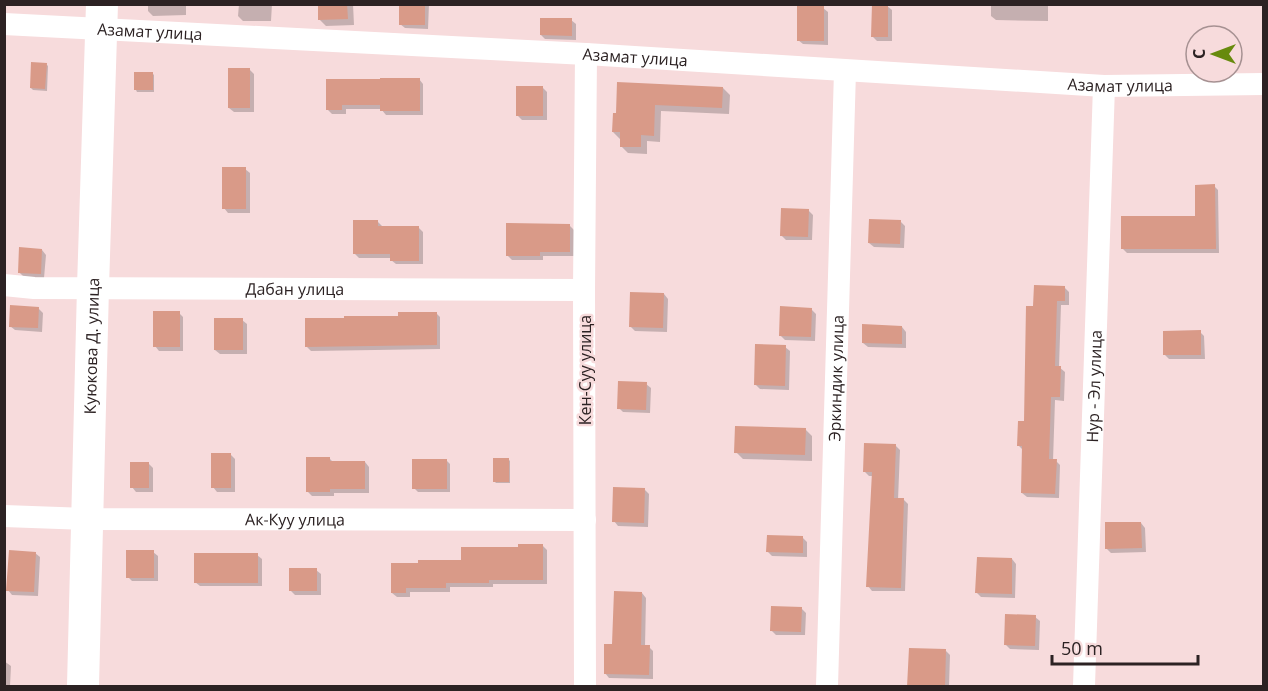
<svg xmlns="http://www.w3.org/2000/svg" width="1268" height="691" font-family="'Open Sans',sans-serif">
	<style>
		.shadow { fill: #0003 }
		.building { fill: #d99a88 }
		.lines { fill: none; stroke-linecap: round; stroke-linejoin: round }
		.street { stroke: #fff; stroke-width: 22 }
		.secondary { stroke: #fff; stroke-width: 32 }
		.labels { text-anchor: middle; stroke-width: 5; stroke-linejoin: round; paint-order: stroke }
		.street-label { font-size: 16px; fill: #2c2223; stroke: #f7dbdc }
	</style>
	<rect width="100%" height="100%" fill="#f7dbdc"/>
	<path class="shadow" d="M148,4H186V15L153,16L148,11Z
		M239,4H272L271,21H243L238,16Z
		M319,4H353L354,25L326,26L319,19Z
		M401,4H429L428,29L405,28L400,24Z
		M991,4H1048V21L996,20L991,16Z
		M887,6L892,10V41H877L873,37Z
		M823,8L828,12V45L803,44L798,40Z
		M571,20L576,24V40L545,39L541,35Z
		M46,64L48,66L47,91L33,90L31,88Z
		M249,69L254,74V112H234L229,108Z
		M152,73L154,75V92H137L136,90Z
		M419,79L423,84V115H386L381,109H346V114H332L328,110V81Z
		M619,84L723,88L730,95L729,114L661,111L660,142L647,141V154L628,153L621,146L620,139L613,132L617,115Z
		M543,88L547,92V120H522L518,116Z
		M245,169L250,173V213H228L224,208Z
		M1214,186L1218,190L1219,253H1127L1123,249L1197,217Z
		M808,210L813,215L812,240H786L781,235Z
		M900,221L905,226L904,248L874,247L869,243Z
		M378,222L382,226L418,227L423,232V264H396L391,260V258H359L355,254Z
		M570,226L574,230V256H543V260H512L507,255Z
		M42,250L46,255L44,278L24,277L19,272Z
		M1064,287L1069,292V305H1061L1059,367L1065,372L1064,401L1055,400L1053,461H1056L1060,465L1059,498L1027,497L1022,493L1023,450L1019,446L1026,423L1035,308Z
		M664,294L668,299L667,332L635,331L630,326Z
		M38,308L43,313L42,332L15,330L10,326Z
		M811,309L816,314L815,341L785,340L780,335Z
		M179,313L183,317V351H159L155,346Z
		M436,313L440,317V349L311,351L307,347L399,317Z
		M242,320L247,324V354H220L215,350Z
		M902,327L906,332V348L868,347L863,343Z
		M1200,332L1204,336L1205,359H1169L1165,355Z
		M785,347L790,351L789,390L760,389L755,384Z
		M646,384L651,388L650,413L623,412L619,408Z
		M805,429L812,436V461L743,459L736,452Z
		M895,445L900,450L898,500H904L908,504L905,591H872L868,586L873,476H869L865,472Z
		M231,455L235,459V492H217L213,487Z
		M4,458L6,459L5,483H4Z
		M330,459L333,462H365L369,467V493H334V496H312L308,492Z
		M508,459L510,461V483H496L495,482Z
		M446,460L450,464V492H418L414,488Z
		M149,464L153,468V492H136L132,487Z
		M645,490L649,494L648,527L618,526L614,521Z
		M1141,523L1145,528L1146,552L1111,553L1106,548Z
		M802,537L807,542V557L772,556L768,552Z
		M542,545L547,550V584H493V587H450V592H410V597H397L392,593L462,562L520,549Z
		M153,552L158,556V581H132L128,577Z
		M35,553L40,557L38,596L12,595L8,590Z
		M257,555L262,559V586H200L195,582Z
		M1012,559L1016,564L1015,598L981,597L977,593Z
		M316,570L321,574V595H295L291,591Z
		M642,593L646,598L645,647H649L653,651V679L609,678L605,673L613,646Z
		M801,608L806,613L805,635H776L771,630Z
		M1035,617L1040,621L1039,650L1010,649L1006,645Z
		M946,651L950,655L949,686H909Z
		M4,661L11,666L10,686H4Z"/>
	<path class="building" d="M318,4H347L348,19L318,20Z
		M399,4H425V25H399Z
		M872,4H888V37H871Z
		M797,6H824V41H797Z
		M540,18H572V36L540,35Z
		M31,62L47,63L45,89L30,88Z
		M228,68H250V108H228Z
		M134,72H153V90H134Z
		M380,78H420V111H380V105H342V110H326V79H380Z
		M617,82L723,87L722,108L655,105L654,136L641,135V147H620V132H612L613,113H616Z
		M516,86H543V116H516Z
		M222,167H246V209H222Z
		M1215,184L1216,249H1121V216H1195V185Z
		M781,208L809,209L808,237L780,236Z
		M869,219L901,220L900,244L868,243Z
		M353,220H378V226H419V261H390V254H353Z
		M506,223L570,224V252H540V256H506Z
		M19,247L42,249L41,274L18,273Z
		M1034,285L1065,286V301H1057L1055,366H1061L1060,397H1051L1049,459H1057L1055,494L1021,493L1022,446H1017L1018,421H1024L1026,306H1033Z
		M630,292L664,293L663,328L629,327Z
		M10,305L39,307L38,328L9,327Z
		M780,306L812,308L811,337L779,336Z
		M153,311H180V347H153Z
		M398,312H437V345L305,347V318H344V316H398Z
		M214,318H243V350H214Z
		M862,324L902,326V344L862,343Z
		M1201,330V355H1163V331Z
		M755,344L786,345L785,386L754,385Z
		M618,381L647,382L646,410L617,409Z
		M735,426L806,428L805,455L734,453Z
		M864,443L896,444L894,498H904L901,588L866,587L872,472H863Z
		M211,453H231V488H211Z
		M306,457H330V461H365V489H330V492H306Z
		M493,458H509V482H493Z
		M412,459H447V489H412Z
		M130,462H149V488H130Z
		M613,487L645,488L644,523L612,522Z
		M1105,522H1141L1142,548L1105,549Z
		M767,535L803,536V553L766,552Z
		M518,544H543V580H489V583H446V588H406V593H391V563H418V560H461V547H518Z
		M9,550L36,552L34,592L6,591Z
		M126,550H154V578H126Z
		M194,553H258V583H194Z
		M977,557L1012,558V594L975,593Z
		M289,568H317V591H289Z
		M614,591L642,592L641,645H650L649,675L604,674V644H612Z
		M771,606L802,607L801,632L770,631Z
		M1005,614L1036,615L1035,646L1004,645Z
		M909,648L946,649L945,687H907Z"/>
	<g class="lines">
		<g class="street">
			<path id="s1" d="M4,24L586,54L1104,86L1264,84"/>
			<path id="s2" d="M4,285L34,288L584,290"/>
			<path id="s3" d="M4,516L87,519L585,520"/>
			<path d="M585,686L584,290L586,54"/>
			<path id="s4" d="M827,686L845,71"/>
			<path id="s5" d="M1084,686L1104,86"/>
		</g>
		<path class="secondary" id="s6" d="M83,686L93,287L102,4"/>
	</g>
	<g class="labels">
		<g class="street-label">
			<text dy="6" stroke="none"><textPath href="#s1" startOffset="146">Азамат улица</textPath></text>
			<text dy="6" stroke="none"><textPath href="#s1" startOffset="632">Азамат улица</textPath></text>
			<text dy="6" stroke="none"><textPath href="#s1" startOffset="1118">Азамат улица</textPath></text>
			<text dy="6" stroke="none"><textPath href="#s2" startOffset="291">Дабан улица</textPath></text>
			<text dy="6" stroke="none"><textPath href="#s6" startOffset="340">Куюкова Д. улица</textPath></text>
			<text transform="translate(585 370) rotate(-90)" y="6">Кен-Суу улица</text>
			<text dy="6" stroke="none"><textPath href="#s4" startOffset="308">Эркиндик улица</textPath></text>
			<text dy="6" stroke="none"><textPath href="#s5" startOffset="300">Нур - Эл улица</textPath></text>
			<text dy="6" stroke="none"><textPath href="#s3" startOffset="291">Ак-Куу улица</textPath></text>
		</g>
	</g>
	<rect width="1268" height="691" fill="none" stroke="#2c2223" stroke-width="12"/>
	<g transform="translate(1214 54) rotate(270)"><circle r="28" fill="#f7dbdc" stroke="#a69192" stroke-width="1.5"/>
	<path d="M0-4.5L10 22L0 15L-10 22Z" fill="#678a0d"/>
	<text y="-9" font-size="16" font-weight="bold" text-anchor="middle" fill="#2c2223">С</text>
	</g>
	<path d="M1052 655v9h146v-9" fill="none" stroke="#2c2223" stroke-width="3"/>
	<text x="1061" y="655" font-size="18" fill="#2c2223" stroke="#f7dbdc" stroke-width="4.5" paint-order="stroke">50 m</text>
</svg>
